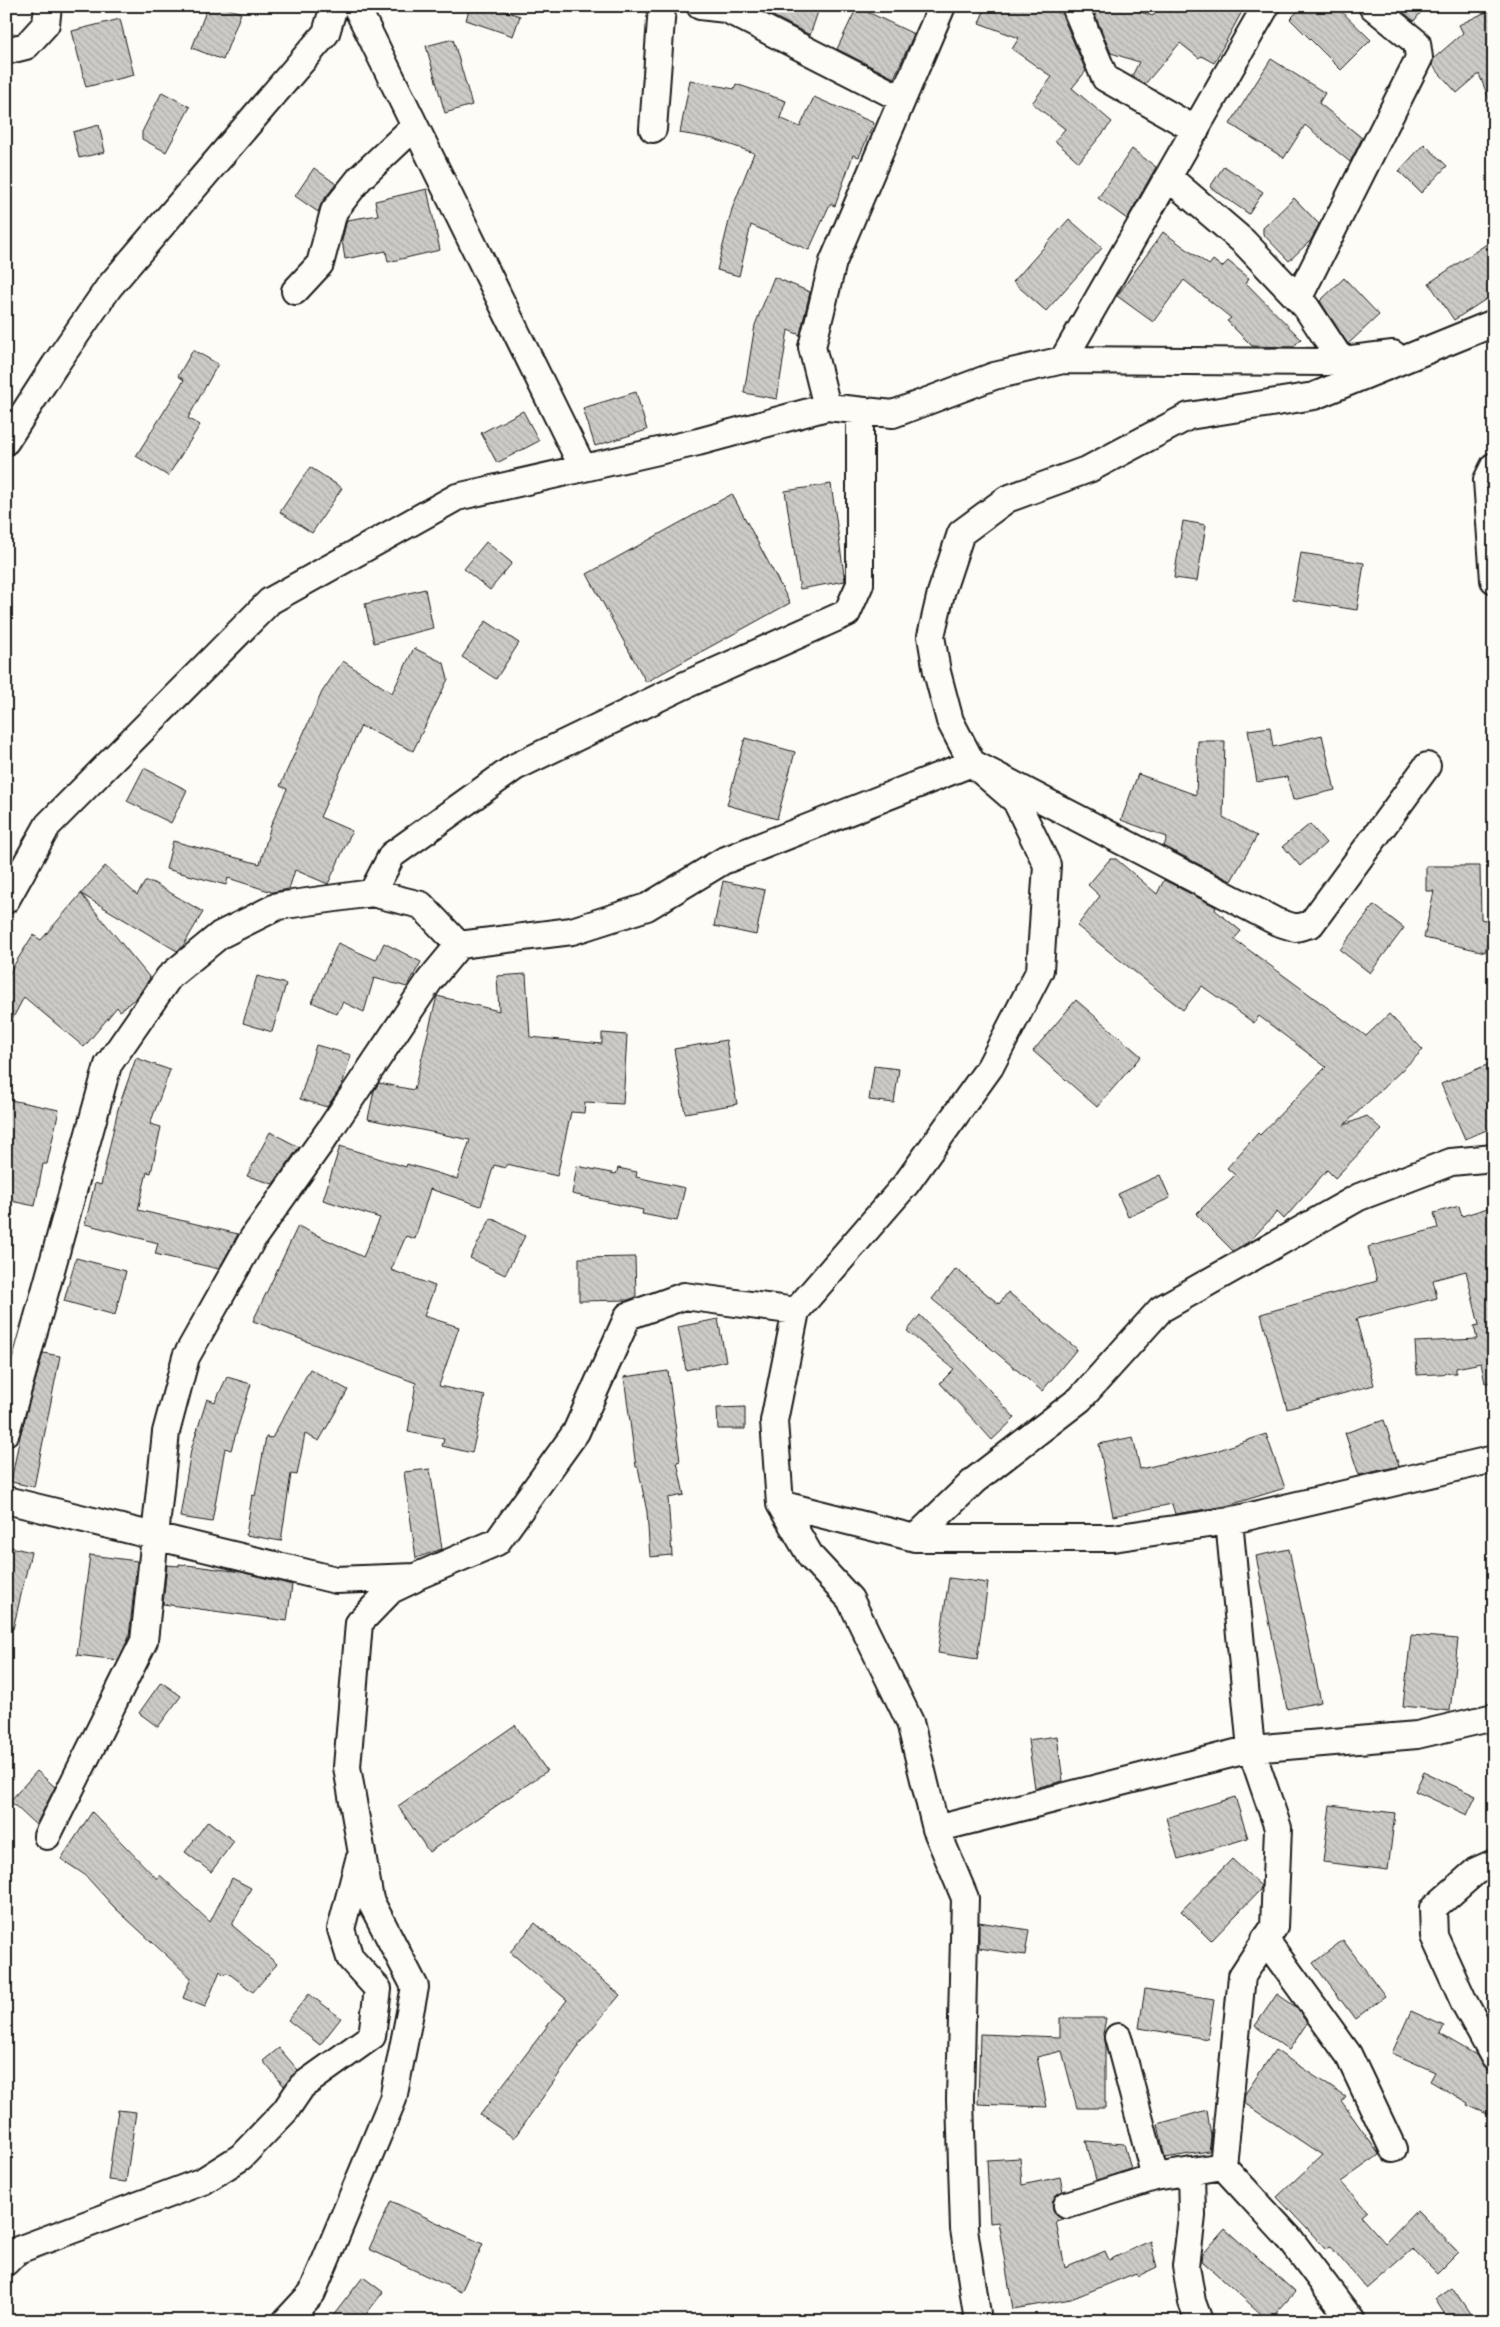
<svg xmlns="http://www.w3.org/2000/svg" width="1500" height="2327" font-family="'Gochi Hand',sans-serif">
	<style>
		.building { fill: url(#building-back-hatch); stroke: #1c1c1c }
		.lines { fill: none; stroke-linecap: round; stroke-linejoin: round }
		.street-casing { stroke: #1c1c1c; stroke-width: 30 }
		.street { stroke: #fdfcf7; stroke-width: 26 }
	</style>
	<defs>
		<pattern id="building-back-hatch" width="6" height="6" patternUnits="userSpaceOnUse" patternTransform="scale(1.25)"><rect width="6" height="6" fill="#cccbc8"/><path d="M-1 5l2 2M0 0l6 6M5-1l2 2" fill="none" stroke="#afaeab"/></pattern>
	</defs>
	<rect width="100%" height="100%" fill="#fdfcf7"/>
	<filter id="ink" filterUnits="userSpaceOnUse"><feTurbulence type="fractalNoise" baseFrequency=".02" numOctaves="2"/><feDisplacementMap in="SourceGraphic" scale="10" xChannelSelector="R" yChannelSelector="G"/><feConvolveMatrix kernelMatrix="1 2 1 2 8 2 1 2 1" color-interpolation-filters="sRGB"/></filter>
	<g filter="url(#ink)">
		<path class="building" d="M208,6H222L241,13L223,60L192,48Z
			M470,6H490L520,16L513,36L466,20Z
			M754,6H820L810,35Z
			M986,6H1050L1062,15L1086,71L1072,88L1112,122L1079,162L1055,141L1065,129L1032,103L1052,77L1012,49L1019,38L979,23Z
			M1098,6H1123L1153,16L1159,6H1245L1214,63L1201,56L1199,58L1180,43L1145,84L1132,76L1139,62L1111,53L1095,15Z
			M1303,6H1336L1371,40L1341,70L1290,19Z
			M1396,6H1426L1414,21Z
			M857,7L914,34L894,78L837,49Z
			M1494,8V109H1493L1479,74L1457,93L1432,65L1433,59L1463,33L1459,25Z
			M120,19L134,75L86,87L72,31Z
			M453,39L472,105L445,113L426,46Z
			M1271,59L1325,93L1319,103L1362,138L1350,162L1305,125L1284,158L1230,124Z
			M690,80L734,89L736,84L786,101L780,118L800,127L814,97L874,123L859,157L853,155L835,206L830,204L809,250L751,225L739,276L717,270L732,209L754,153L714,139L680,133Z
			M162,92L190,107L166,152L142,139V132Z
			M99,125L105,152L79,158L73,132Z
			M1424,144L1447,166L1421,193L1399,171Z
			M1132,149L1156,167L1127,219L1098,198Z
			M1224,166L1263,192L1249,214L1210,187Z
			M314,168L336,184L322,202L318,212L295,196Z
			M427,189L440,250L388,262L386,251L345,259L342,240L347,220L378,215L375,201Z
			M1294,198L1319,224L1311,240L1289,261L1263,234V228Z
			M1069,219L1102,248L1046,311L1013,282Z
			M1163,232L1209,265L1213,260L1222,267L1228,261L1249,278L1246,283L1301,339L1293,347L1252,346L1227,321L1231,318L1184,280L1153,322L1117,296Z
			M1494,239V294L1454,320L1429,283Z
			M774,277L810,292L800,335L788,330L777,399L744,393L755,325Z
			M1344,278L1379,315L1348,344L1320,301Z
			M193,350L218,364L188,418L200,425L168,476L136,456L184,380L178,376Z
			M636,392L647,430L595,446L583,408Z
			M523,411L539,441L497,463L481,433Z
			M310,467L342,488L312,533L280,512Z
			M831,484L845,581L800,589L785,491Z
			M732,494L790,603L646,682L587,574Z
			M1183,521L1206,525L1197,581L1174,578Z
			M486,542L512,563L490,590L464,569Z
			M1301,553L1364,563L1357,610L1293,600Z
			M425,589L433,628L374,643L365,604Z
			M486,621L519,643L496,679L462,657Z
			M414,648L444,663L448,679L413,751L361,726L320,817L352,831L328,884L295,870L289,889L272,892L228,878L226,885L166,869L173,841L260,864L271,825L287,789L280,786L322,692L343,661L392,693Z
			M1270,727L1273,747L1322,735L1335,790L1293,800L1287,777L1257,782L1248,730Z
			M745,738L795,752L777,819L727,805Z
			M1198,741H1225L1223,817L1257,836L1231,881L1164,846L1167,837L1121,820L1138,774L1196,795Z
			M144,768L187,790L171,823L127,801Z
			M1310,824L1326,843L1300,866L1283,846Z
			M1110,859H1116L1157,894L1164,880L1216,907L1215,910L1241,931L1234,939L1366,1036L1389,1014L1423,1050L1344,1125L1367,1116L1382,1130L1335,1178L1327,1170L1284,1219L1277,1212L1250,1241L1233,1251L1196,1214L1235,1175L1227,1168L1258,1133L1260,1135L1326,1067L1259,1016L1254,1023L1202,986L1183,1010L1077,926L1100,896L1088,885Z
			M105,866L137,895L145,882H152L203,912L183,946L177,951L81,894L150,978L137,997L120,1011L117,1007L84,1047L24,997L6,1031V980L14,965L33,935L41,940Z
			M1426,866H1480L1481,919L1492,922L1485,952L1424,938L1434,891H1426Z
			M723,881L765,890L756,935L714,926Z
			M1374,905L1404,928L1370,973L1340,950Z
			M338,943L376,960L384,943L421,962L407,987L374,978L364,1012L343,1002L337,1014L312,1002Z
			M526,974L530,1037L602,1044V1033L627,1035L623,1104L585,1102L584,1113L571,1112L557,1176L507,1164L505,1168L494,1165L481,1206L430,1189L415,1239L406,1236L391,1270L435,1286L424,1316L459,1327L439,1386L485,1396L472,1453L442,1446L444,1439L408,1432L416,1383L253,1321L298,1226L363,1257L380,1218L323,1200L340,1146L406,1167L407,1164L457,1179L470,1140L368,1119L374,1091L379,1083L414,1090L437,996L499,1011L497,976Z
			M257,976L286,984L272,1032L243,1023Z
			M1076,1000L1141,1056L1097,1107L1033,1051Z
			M726,1040L737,1104L685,1113L674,1049Z
			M316,1045L351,1055L342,1085L327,1107L300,1099Z
			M136,1058L170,1070L150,1124L161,1127L151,1173L147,1172L138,1210L238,1234L219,1269L155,1254L158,1243L85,1224L95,1183L101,1185L118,1109Z
			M1494,1062V1127L1465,1139L1441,1084Z
			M874,1066L899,1069L894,1103L869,1100Z
			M6,1099L59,1110L47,1164H43L35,1206L6,1200Z
			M270,1132L299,1147L273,1184L247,1176Z
			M577,1166L616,1174L618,1168L637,1172L636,1177L685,1188L677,1221L642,1214L643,1210L572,1194Z
			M1160,1175L1170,1198L1128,1217L1118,1194Z
			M1459,1206L1462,1216L1494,1206V1382L1485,1383L1481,1363L1456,1368V1373L1417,1375L1415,1342L1477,1339L1474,1326L1479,1325L1466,1271L1433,1280L1437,1298L1356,1319L1374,1385L1287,1409L1261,1314L1377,1281L1368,1247L1438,1228L1434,1213Z
			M491,1218L525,1236L505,1275L470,1258Z
			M635,1257L636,1297L628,1300L579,1301V1258Z
			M76,1258L126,1271L115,1315L64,1301Z
			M956,1269L999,1304L1008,1292L1077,1349L1042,1391L932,1299Z
			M920,1315L1015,1418L992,1440L940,1383L954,1369L907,1331Z
			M718,1319L726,1361L686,1370L678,1327Z
			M43,1353L60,1356L34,1487L11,1482L20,1436Z
			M310,1369L348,1390L319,1441L305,1434L297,1475L291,1474L281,1541L246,1535L252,1495L255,1496L266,1437L272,1438Z
			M668,1371L680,1461L677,1462L684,1495L668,1498L672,1555L650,1557L647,1512L638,1467H636L624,1377Z
			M227,1377L251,1384L231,1450L225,1448L212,1522L180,1517L191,1450L207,1399L215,1402Z
			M745,1407V1429H718L717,1408Z
			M1384,1420L1399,1466L1359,1475L1345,1433Z
			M1266,1434L1285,1488L1226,1506L1175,1514L1172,1504L1113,1516L1099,1444L1133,1437L1140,1469L1213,1452Z
			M430,1469L442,1549L416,1558L404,1472Z
			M6,1546L31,1552L13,1629L6,1628Z
			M1289,1549L1321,1702L1287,1709L1256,1556Z
			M90,1555L137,1561L129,1637L118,1660L77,1655Z
			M179,1564L241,1572L292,1585L287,1621L163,1604L167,1565L179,1566Z
			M949,1578L988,1583L977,1659L938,1653Z
			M1411,1635L1458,1639L1450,1711L1403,1706Z
			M161,1682L181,1696L158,1727L139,1713Z
			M515,1725L547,1771L429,1852L398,1806Z
			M1057,1736L1063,1781L1035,1788L1028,1740Z
			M37,1771L55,1787L36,1825L10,1801Z
			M1424,1772L1476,1796L1467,1815L1415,1791Z
			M1235,1797L1248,1838L1178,1859L1166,1818Z
			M1330,1805L1395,1813L1388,1870L1323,1862Z
			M92,1812L157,1879L160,1875L210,1922L232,1878L251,1888L232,1925L277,1964L253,1992L227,1972L224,1975L220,1971L205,2007L183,1998L191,1978L114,1907L85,1875L61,1859Z
			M208,1821L234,1841L211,1872L185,1852Z
			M1232,1859L1261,1886L1260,1890L1211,1941L1181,1911Z
			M979,1922L1029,1930L1025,1955L979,1948Z
			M535,1923L620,1995L578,2045L579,2046L514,2138L480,2115L567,2000L510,1952Z
			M1343,1940L1385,1996L1355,2019L1313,1963Z
			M1145,1989L1214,2000L1208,2039L1139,2028Z
			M309,1994L341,2018L320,2045L288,2020Z
			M1277,1994L1296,2007L1307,2023L1289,2050L1255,2026Z
			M1411,2011L1444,2026L1440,2034L1476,2055L1486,2070L1494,2072V2117L1467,2105L1468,2103L1430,2081L1435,2072L1392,2053Z
			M1060,2018H1106L1103,2034L1105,2048V2108H1077L1062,2051L1037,2057L1047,2107L978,2104L980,2034L1060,2037Z
			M279,2048L298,2070L284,2086L263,2061Z
			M1275,2050L1346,2097L1342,2102L1378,2153L1379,2155L1341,2182L1367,2211L1361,2216L1385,2243L1417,2210L1458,2252L1437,2273L1413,2249L1367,2289L1330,2246L1326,2249L1277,2197L1322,2155L1244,2103L1245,2094Z
			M118,2110L136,2112L126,2182L108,2180Z
			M1207,2110L1211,2137L1209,2151L1165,2158L1158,2124Z
			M1086,2141L1124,2144L1131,2169L1096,2180Z
			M1020,2158L1022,2185L1060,2177L1063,2191L1056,2195L1052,2202L1053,2210L1057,2216L1063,2219L1056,2221L1065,2268L1105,2251L1109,2260L1150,2241L1157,2267L1138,2276L1136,2273L1071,2299L1013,2309L998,2222L990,2223L987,2160Z
			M391,2201L483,2244L461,2292L369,2249Z
			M1225,2229L1295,2292L1269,2321L1202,2261L1203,2254Z
			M363,2277L383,2292L361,2321H329Z
			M1452,2287L1475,2321H1449L1435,2299Z"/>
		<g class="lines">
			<defs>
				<path id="street" d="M356,6L583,468
					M700,6L726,9L902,99
					M942,6L833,262L812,347L827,407L893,414L994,376L1063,360L1326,362L1393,354
					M1075,6L1105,78L1196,130
					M6,51L26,46L46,24L48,6
					M653,129L662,6
					M1168,177L1244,242L1306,307L1341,360
					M295,291L320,264L334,211L360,178L415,126
					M1298,299L1419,58L1417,43L1372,6
					M1063,360L1266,6
					M6,441L55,365L109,287L326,33L334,6
					M1494,466L1487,480L1494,580
					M372,893L392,855L515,767L683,686L847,613L860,584V411
					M6,900L48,825L270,601L457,497L698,442L827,407
					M796,1311L774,1421L780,1504L811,1557L850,1599L910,1722L936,1829L965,1898L960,2099L964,2229L978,2321
					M6,1432L108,1065L169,977L220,935L278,906L372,893L421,905L459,945
					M6,1500L336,1580L415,1577L497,1542L576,1432L628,1316L684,1296L796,1311L906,1184L990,1067L1040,970L1047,865L1016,801L972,763L950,721L937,672L931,636L941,593L961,533L1007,499L1089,469L1189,416L1314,396L1494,323
					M780,1504L915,1538H1113L1229,1521L1494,1459
					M1229,1521L1251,1749L1278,1828L1274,1927L1242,1976L1223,2166L1290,2239L1352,2321
					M915,1538L975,1480L1080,1399L1161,1309L1359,1197L1451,1162L1494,1158
					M936,1829L1251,1749L1417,1735L1494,1717
					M47,1836L144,1641L166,1432L186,1357L253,1238L331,1128L430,980L459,945L572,931L647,907L723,861L972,763L1277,922L1296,928L1311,924L1427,766
					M1494,1863L1476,1871L1433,1909L1434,1936L1464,2002L1494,2057
					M1265,1939L1348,2054L1393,2149
					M1118,2037L1155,2177
					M1191,2171L1192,2216L1186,2266L1192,2302L1199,2321
					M1067,2205L1155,2177L1223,2166
					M6,2262L18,2250L203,2181L241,2157L285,2111L302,2086L372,2036L378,1989L350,1958L341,1929L359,1860
					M286,2321L312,2293L393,2099L415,1987L370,1900L347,1767L359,1623L391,1590L414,1579"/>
			</defs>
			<use href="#street" class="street-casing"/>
			<use href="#street" class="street"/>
		</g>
	</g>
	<rect width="1500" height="2327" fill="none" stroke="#fdfcf7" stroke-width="25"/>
	<rect x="12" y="12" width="1475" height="2302" fill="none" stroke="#1c1c1c" stroke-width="2" filter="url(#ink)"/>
</svg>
